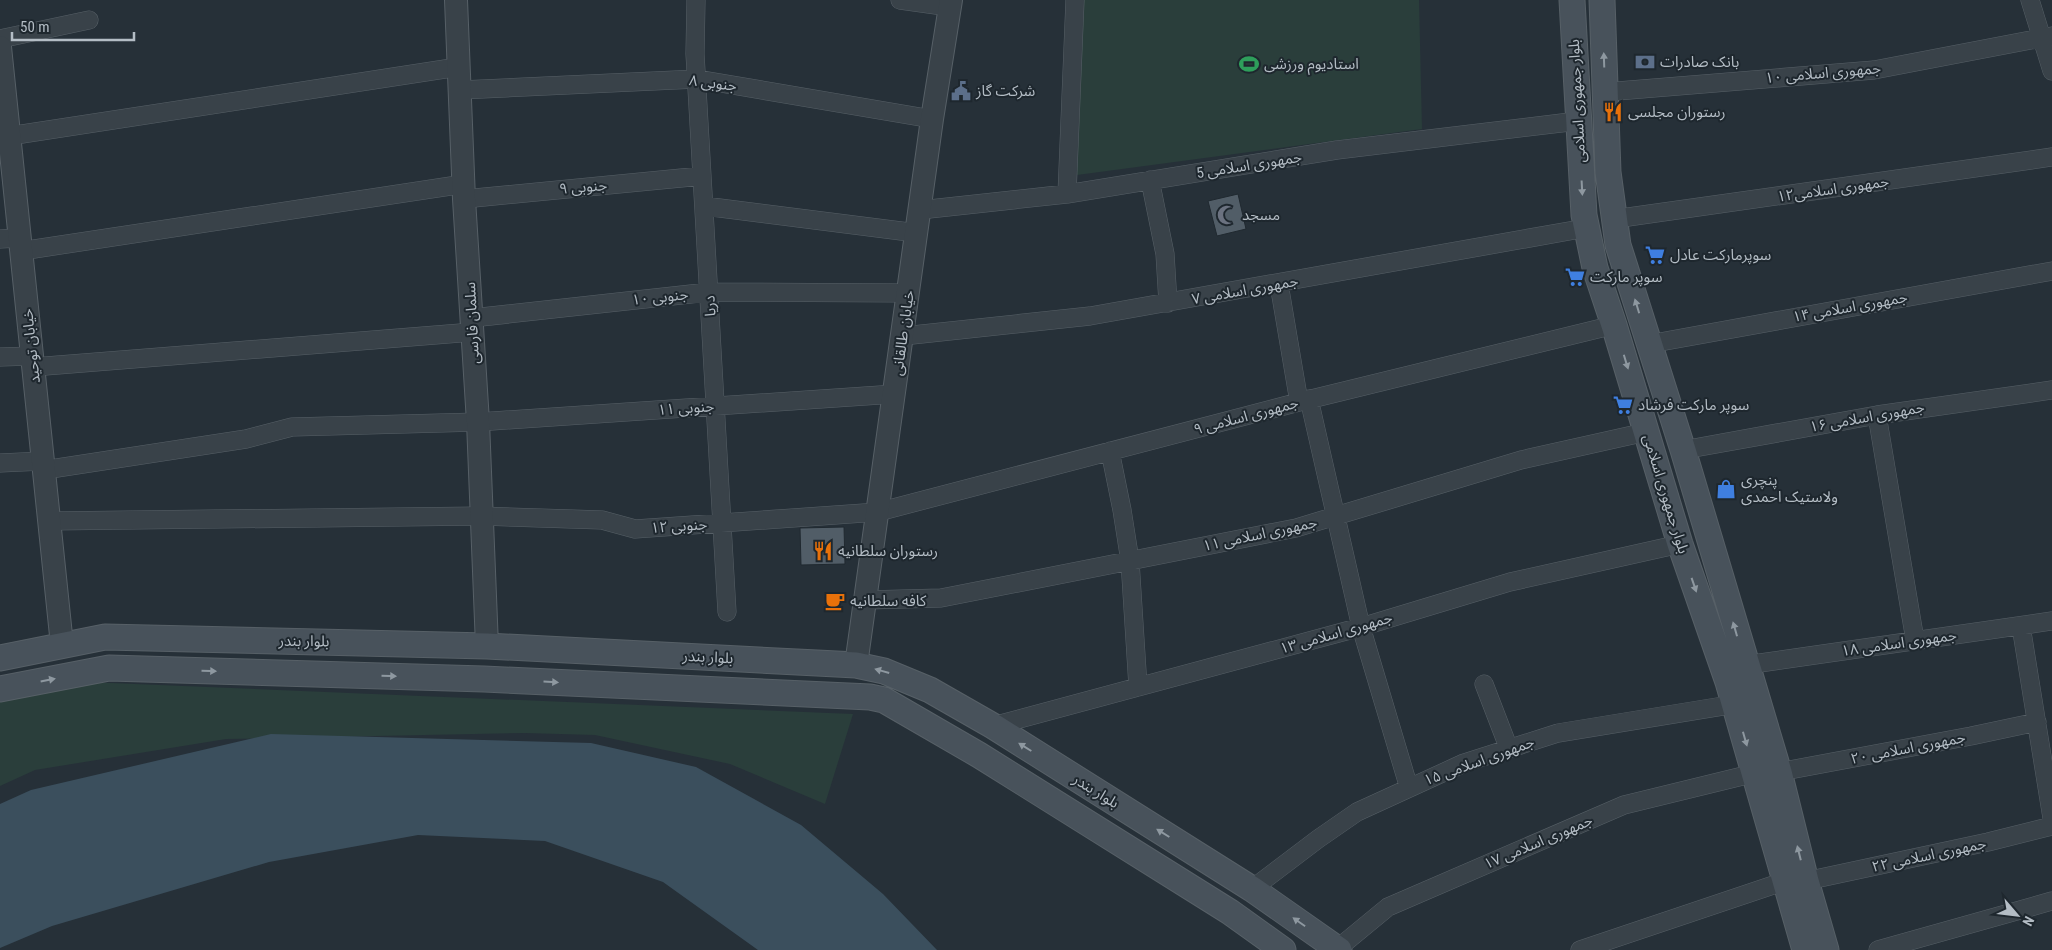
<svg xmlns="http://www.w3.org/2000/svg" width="2052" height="950" font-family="'Roboto Condensed','Noto Sans Arabic',sans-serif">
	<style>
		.green { fill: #2a3e3b }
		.water { fill: #3b4f5d }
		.building { fill: #515d67; stroke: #202930 }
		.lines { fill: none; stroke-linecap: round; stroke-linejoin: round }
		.minor-casing { stroke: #576067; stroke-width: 19 }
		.tertiary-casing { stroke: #576067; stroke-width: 24 }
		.secondary-casing { stroke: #576067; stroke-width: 27 }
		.minor { stroke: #394249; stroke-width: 18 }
		.tertiary { stroke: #394249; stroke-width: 22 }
		.secondary { stroke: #48525b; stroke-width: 25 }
		.oneway { fill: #8e98a0 }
		.labels { text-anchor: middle; stroke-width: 4; stroke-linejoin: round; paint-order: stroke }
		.poi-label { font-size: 15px; fill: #b4bdc5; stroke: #1e272e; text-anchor: start }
		.street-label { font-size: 15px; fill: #b4bdc5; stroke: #1e272e }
	</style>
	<rect width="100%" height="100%" fill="#263038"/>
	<path class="green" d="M1077,0H1419L1422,129L1077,175Z
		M86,682L853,714L825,804L730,764L595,735L525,733L226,739L35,770L0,786V702Z"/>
	<path class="water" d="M271,734L591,743L696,767L801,825L883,894L937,950H758L663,882L545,841L418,835L269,862L52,926L0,948V804L31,790Z"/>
	<path class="building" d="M1238,194L1246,229L1217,236L1208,201Z
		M844,527L845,564L801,565L800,528Z"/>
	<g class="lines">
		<defs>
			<path id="minor" d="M696,0L695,54L727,612
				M900,0L950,7
				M2030,0L2052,71
				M0,39L89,20
				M460,90L697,79L932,119
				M1605,92L1874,70L2052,36
				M9,136L458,67
				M1150,180L1165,254L1168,303
				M1067,194L1075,0
				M464,199L702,176
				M704,206L917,233
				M920,210L1067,194L1337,150L1578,121
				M1614,219L2052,157
				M0,239L20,238
				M21,251L464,184
				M1279,284L1299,402
				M472,318L709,292L909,293
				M903,336L1090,316L1586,228
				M1649,344L2052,271
				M0,357L32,356
				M33,367L473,332
				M1309,399L1361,627L1409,788
				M1877,415L1915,640
				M1683,450L1877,415L2052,390
				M1110,451L1122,510L1130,561L1138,687
				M0,463L43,461
				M44,470L246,439L292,427L478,422L895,394
				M49,521L481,516L602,520L635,529L878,512L1299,402L1614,325
				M866,600L941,598L1296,528L1521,460L1646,432
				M2021,626L2052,818
				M1746,665L2052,621
				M1484,684L1509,749
				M993,726L1361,627L1510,582L1680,544
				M1779,772L1971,736L2037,722
				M1806,881L1988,842L2052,826
				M1252,889L1318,839L1357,812L1464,763L1558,733L1735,704
				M1337,949L1388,907L1624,805L1755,773
				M1580,950L1785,881
				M1878,950L2052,901"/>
			<path id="tertiary" d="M456,0L464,199L478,422L487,646
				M0,47L62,645
				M856,665L932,119L951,0"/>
			<path id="secondary" d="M1572,0L1584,215L1595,268L1614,325L1680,544L1728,682L1805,950
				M1602,0L1608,172L1618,245L1683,450L1779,772L1806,881L1826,950
				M0,658L105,637L487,646L817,663L856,665L884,671L930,690L993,726L1252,889L1339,950
				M0,689L109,668L484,679L870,697L884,700L979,755L1230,912L1283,950"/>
		</defs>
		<use href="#minor" class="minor-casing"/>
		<use href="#tertiary" class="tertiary-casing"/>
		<use href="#secondary" class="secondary-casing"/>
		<use href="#minor" class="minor"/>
		<use href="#tertiary" class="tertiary"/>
		<use href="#secondary" class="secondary"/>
	</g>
	<defs><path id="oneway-solid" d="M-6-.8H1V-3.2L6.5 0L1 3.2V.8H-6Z" transform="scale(1.25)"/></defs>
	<g class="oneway">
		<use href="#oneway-solid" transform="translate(1604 60) rotate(-92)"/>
		<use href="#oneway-solid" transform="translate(1582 188) rotate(87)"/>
		<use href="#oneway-solid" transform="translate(1637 306) rotate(-107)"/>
		<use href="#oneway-solid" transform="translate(1626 362) rotate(73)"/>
		<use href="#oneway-solid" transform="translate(1694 585) rotate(71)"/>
		<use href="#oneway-solid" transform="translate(1735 629) rotate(-106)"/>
		<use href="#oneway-solid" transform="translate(209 671) rotate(2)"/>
		<use href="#oneway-solid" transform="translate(882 671) rotate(-164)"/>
		<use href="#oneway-solid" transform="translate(389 676) rotate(2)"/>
		<use href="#oneway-solid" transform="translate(48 680) rotate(-11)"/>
		<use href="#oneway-solid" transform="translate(551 682) rotate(3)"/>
		<use href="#oneway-solid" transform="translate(1745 739) rotate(74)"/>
		<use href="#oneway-solid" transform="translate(1025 747) rotate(-148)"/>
		<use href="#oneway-solid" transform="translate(1163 833) rotate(-148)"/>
		<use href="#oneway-solid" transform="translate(1799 853) rotate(-104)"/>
		<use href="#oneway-solid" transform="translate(1299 922) rotate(-145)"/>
	</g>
	<defs>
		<symbol id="bank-bare" viewBox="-9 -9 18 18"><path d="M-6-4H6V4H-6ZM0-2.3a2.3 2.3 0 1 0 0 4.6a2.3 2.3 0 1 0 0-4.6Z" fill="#5c6f8a" stroke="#1e272e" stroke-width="2.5" paint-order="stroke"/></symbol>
		<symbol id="stadium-bare" viewBox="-9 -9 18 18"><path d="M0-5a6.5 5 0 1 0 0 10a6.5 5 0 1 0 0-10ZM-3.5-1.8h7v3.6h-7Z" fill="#2e9e5b" stroke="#1e272e" stroke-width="2.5" paint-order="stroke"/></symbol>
		<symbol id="civic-bare" viewBox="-9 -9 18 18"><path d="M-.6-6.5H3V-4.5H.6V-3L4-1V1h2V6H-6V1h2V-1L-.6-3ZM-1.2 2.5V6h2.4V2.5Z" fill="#5c6f8a" stroke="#1e272e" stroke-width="2.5" paint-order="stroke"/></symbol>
		<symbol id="restaurant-bare" viewBox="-9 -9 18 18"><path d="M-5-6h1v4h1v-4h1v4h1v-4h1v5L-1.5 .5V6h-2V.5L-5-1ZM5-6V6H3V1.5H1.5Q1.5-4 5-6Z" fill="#e8710a" stroke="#1e272e" stroke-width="2.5" paint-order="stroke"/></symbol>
		<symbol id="mosque-bare" viewBox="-9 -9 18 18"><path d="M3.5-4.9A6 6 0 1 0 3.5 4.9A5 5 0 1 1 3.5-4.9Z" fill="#6b7280" stroke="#1e272e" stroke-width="2.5" paint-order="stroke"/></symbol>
		<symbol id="supermarket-bare" viewBox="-9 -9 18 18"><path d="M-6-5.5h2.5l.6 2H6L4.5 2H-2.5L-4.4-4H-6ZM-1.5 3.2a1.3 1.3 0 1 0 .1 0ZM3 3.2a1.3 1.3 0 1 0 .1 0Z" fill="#3f7fe0" stroke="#1e272e" stroke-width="2.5" paint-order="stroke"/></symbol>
		<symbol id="shop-bare" viewBox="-9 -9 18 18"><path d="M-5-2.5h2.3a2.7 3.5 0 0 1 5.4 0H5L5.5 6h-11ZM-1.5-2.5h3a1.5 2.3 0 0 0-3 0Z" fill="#3f7fe0" stroke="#1e272e" stroke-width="2.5" paint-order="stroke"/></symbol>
		<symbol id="cafe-bare" viewBox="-9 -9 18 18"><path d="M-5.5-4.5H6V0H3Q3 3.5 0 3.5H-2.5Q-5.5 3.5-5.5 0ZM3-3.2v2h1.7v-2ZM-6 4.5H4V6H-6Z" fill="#e8710a" stroke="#1e272e" stroke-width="2.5" paint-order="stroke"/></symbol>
	</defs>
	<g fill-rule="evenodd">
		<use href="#bank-bare" x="1631" y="48" width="28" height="28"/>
		<use href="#stadium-bare" x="1235" y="50" width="28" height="28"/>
		<use href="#civic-bare" x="947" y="77" width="28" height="28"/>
		<use href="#restaurant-bare" x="1599" y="98" width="28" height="28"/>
		<use href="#mosque-bare" x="1213" y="201" width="28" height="28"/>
		<use href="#supermarket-bare" x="1641" y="241" width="28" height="28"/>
		<use href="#supermarket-bare" x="1561" y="263" width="28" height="28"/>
		<use href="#supermarket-bare" x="1609" y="391" width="28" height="28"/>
		<use href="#shop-bare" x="1712" y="475" width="28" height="28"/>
		<use href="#restaurant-bare" x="809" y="537" width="28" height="28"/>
		<use href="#cafe-bare" x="821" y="587" width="28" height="28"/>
	</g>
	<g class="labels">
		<g class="poi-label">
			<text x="1660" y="67">بانک صادرات</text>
			<text x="1264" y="69">استادیوم ورزشی</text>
			<text x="976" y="96">شرکت گاز</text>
			<text x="1628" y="117">رستوران مجلسی</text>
			<text x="1242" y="220">مسجد</text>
			<text x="1670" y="260">سوپرمارکت عادل</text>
			<text x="1590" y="282">سوپر مارکت</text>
			<text x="1638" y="410">سوپر مارکت فرشاد</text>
			<text x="1741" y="485">پنچری<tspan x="1741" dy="17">ولاستیک احمدی</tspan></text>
			<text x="838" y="556">رستوران سلطانیه</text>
			<text x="850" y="606">کافه سلطانیه</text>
		</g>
		<g class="street-label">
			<text transform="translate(1823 73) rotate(-5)" y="5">جمهوری اسلامی ۱۰</text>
			<text transform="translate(713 83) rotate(7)" y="5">۸ جنوبی</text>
			<text transform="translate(1577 101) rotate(-93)" y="5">بلوار جمهوری اسلامی</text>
			<text transform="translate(1249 165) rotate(-9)" y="5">جمهوری اسلامی 5</text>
			<text transform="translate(583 187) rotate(-5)" y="5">۹ جنوبی</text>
			<text transform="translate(1833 189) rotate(-8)" y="5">جمهوری اسلامی۱۲</text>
			<text transform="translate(1245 290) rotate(-10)" y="5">جمهوری اسلامی ۷</text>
			<text transform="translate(660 297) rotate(-6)" y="5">۱۰ جنوبی</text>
			<text transform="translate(710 306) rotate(-93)" y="5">دریا</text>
			<text transform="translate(1850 307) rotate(-10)" y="5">جمهوری اسلامی ۱۴</text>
			<text transform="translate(472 323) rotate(-93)" y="5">سلمان فارسی</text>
			<text transform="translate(903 333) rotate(-82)" y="5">خیابان طالقانی</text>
			<text transform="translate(31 346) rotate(-96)" y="5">خیابان توحید</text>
			<text transform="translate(686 408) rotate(-4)" y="5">۱۱ جنوبی</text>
			<text transform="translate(1246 416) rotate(-15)" y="5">جمهوری اسلامی ۹</text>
			<text transform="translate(1867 417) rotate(-10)" y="5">جمهوری اسلامی ۱۶</text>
			<text transform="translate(1666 494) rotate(73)" y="5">بلوار جمهوری اسلامی</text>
			<text transform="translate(679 526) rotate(-4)" y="5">۱۲ جنوبی</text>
			<text transform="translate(1260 534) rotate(-12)" y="5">جمهوری اسلامی ۱۱</text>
			<text transform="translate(1336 633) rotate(-16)" y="5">جمهوری اسلامی ۱۳</text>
			<text transform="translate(304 641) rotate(1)" y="5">بلوار بندر</text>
			<text transform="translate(1899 643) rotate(-8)" y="5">جمهوری اسلامی ۱۸</text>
			<text transform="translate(708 657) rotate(3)" y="5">بلوار بندر</text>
			<text transform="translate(1908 748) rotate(-11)" y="5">جمهوری اسلامی ۲۰</text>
			<text transform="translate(1479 761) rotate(-20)" y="5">جمهوری اسلامی ۱۵</text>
			<text transform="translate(1096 791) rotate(32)" y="5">بلوار بندر</text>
			<text transform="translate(1538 842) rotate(-23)" y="5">جمهوری اسلامی ۱۷</text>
			<text transform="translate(1929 855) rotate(-12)" y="5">جمهوری اسلامی ۲۲</text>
		</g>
	</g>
	<g transform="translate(2017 915) rotate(118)" stroke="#1e272e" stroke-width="4" paint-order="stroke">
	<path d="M0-4L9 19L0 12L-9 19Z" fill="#b4bdc5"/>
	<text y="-8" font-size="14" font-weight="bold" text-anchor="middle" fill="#b4bdc5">N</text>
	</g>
	<path d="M12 32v8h122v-8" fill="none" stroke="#b4bdc5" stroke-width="2.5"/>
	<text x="20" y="32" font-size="15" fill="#b4bdc5" stroke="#1e272e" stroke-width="4" paint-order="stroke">50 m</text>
</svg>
